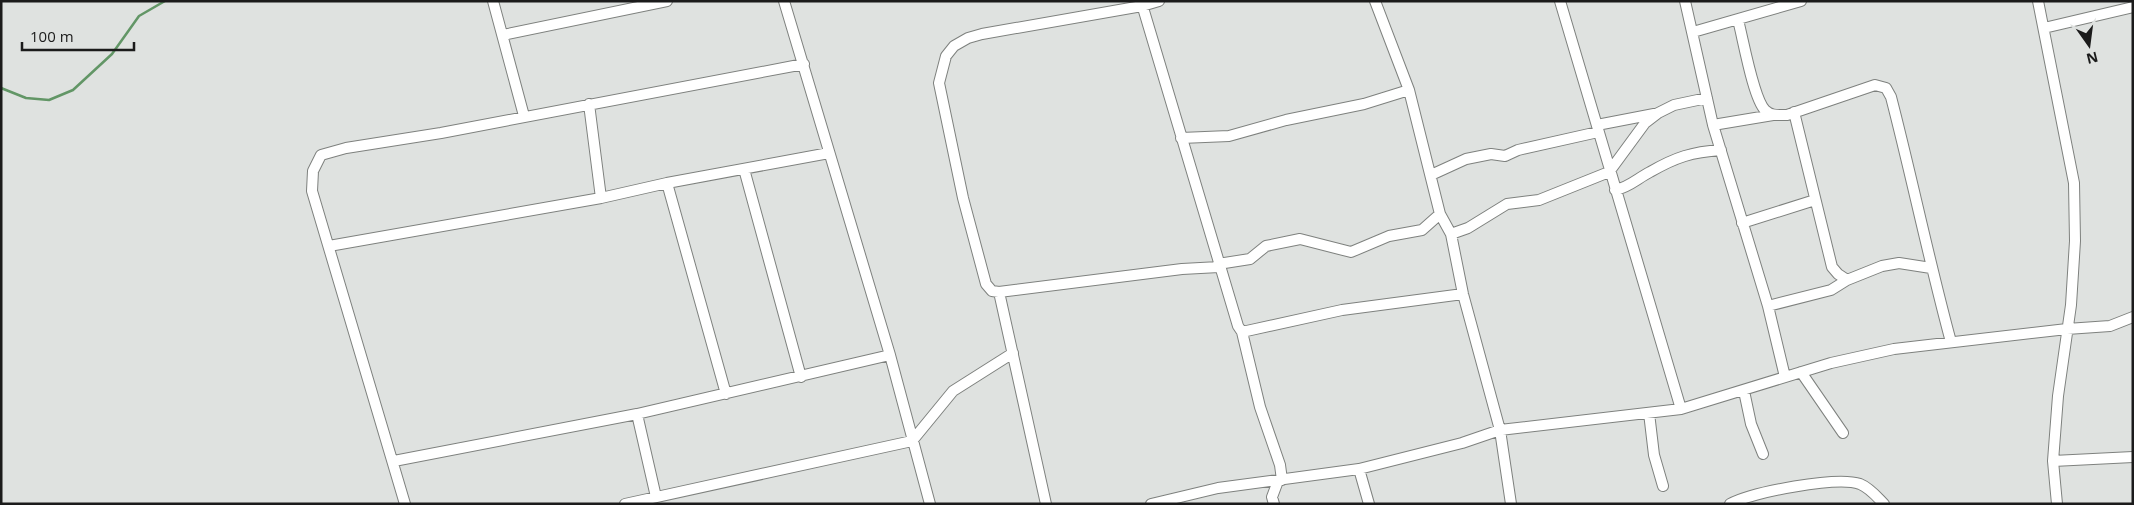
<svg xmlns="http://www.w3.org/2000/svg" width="2134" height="505" font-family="'Open Sans',sans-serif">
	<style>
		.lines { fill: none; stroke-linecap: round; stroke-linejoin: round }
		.stream { stroke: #629666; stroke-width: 2.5 }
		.minor-casing { stroke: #7e817e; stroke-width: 12 }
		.minor { stroke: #fff; stroke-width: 10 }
	</style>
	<rect width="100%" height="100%" fill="#dfe2e0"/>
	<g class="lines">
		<path class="stream" d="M1,88L26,98L49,100L73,90L112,54L139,16L165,1"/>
		<defs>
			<path id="minor" d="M493,1L524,116
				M784,1L890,355L930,504
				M1141,1L1238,326L1242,332L1260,407L1280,465L1282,480
				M1159,1L1142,6L982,34L968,38L954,46L946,56L939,83L963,198L986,284L992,291L999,292L1182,269L1219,267
				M1375,1L1409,90L1440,214L1451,234L1463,294L1500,430L1511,504
				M1560,1L1681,409
				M1685,1L1713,125L1768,306L1785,377
				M2038,1L2074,183L2075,241L2071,305L2058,396L2053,461L2057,504
				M1738,20C1743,38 1753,98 1765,110C1771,116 1778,115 1787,115L1875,85L1886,88L1891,97C1912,178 1929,261 1951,342
				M2044,28L2133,7
				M1693,32L1801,1
				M503,35L667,1
				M589,104L601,198
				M1794,112L1832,267L1838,274L1847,280
				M1597,125L1654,114
				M1713,125L1773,115
				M1181,138L1229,136L1286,120L1364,104L1409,90
				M744,169L801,377
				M1431,175L1466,159L1491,154L1505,156L1518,150L1598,132
				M667,183L726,394
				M1615,190C1628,188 1638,178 1650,172C1676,157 1692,152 1721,150
				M1742,223L1815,200
				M1451,234L1468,228L1507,204L1539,200L1609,172L1645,123L1658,113L1674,105L1707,98
				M329,246L601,198L667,183L829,153
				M1218,264L1250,259L1266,246L1300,239L1351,252L1389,236L1422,230L1440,214
				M999,292L1046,504
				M1768,306L1831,290L1847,280L1882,266L1899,263L1931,268
				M1242,332L1342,310L1463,294
				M1801,372L1843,433
				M1744,391L1751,424L1763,454
				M1649,413L1654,455L1663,486
				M637,414L656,497
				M394,461L637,414L890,355
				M2053,461L2133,457
				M1359,469L1369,504
				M405,504L312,191L313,171L321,155L346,148L441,133L804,64
				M625,504L912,441L953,391L1013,353
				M1151,504L1218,488L1359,469L1462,443L1500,430L1681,409L1831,363L1894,349L2067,329L2110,326L2133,317
				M1274,504L1272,497L1278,481
				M1730,504C1752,492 1837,476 1860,484C1870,488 1877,497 1884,504"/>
		</defs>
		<use href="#minor" class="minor-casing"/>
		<use href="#minor" class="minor"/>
	</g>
	<rect width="2134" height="505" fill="none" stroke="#1b1b1b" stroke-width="5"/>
	<g transform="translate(2089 45) rotate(166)" stroke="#dfe2e0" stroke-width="4" paint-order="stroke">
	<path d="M0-4L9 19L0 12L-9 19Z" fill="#1b1b1b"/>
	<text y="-8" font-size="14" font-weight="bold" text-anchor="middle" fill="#1b1b1b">N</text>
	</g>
	<path d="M22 42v8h112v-8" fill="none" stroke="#1b1b1b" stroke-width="2.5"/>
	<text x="30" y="42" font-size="15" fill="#1b1b1b" stroke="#dfe2e0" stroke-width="4" paint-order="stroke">100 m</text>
</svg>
